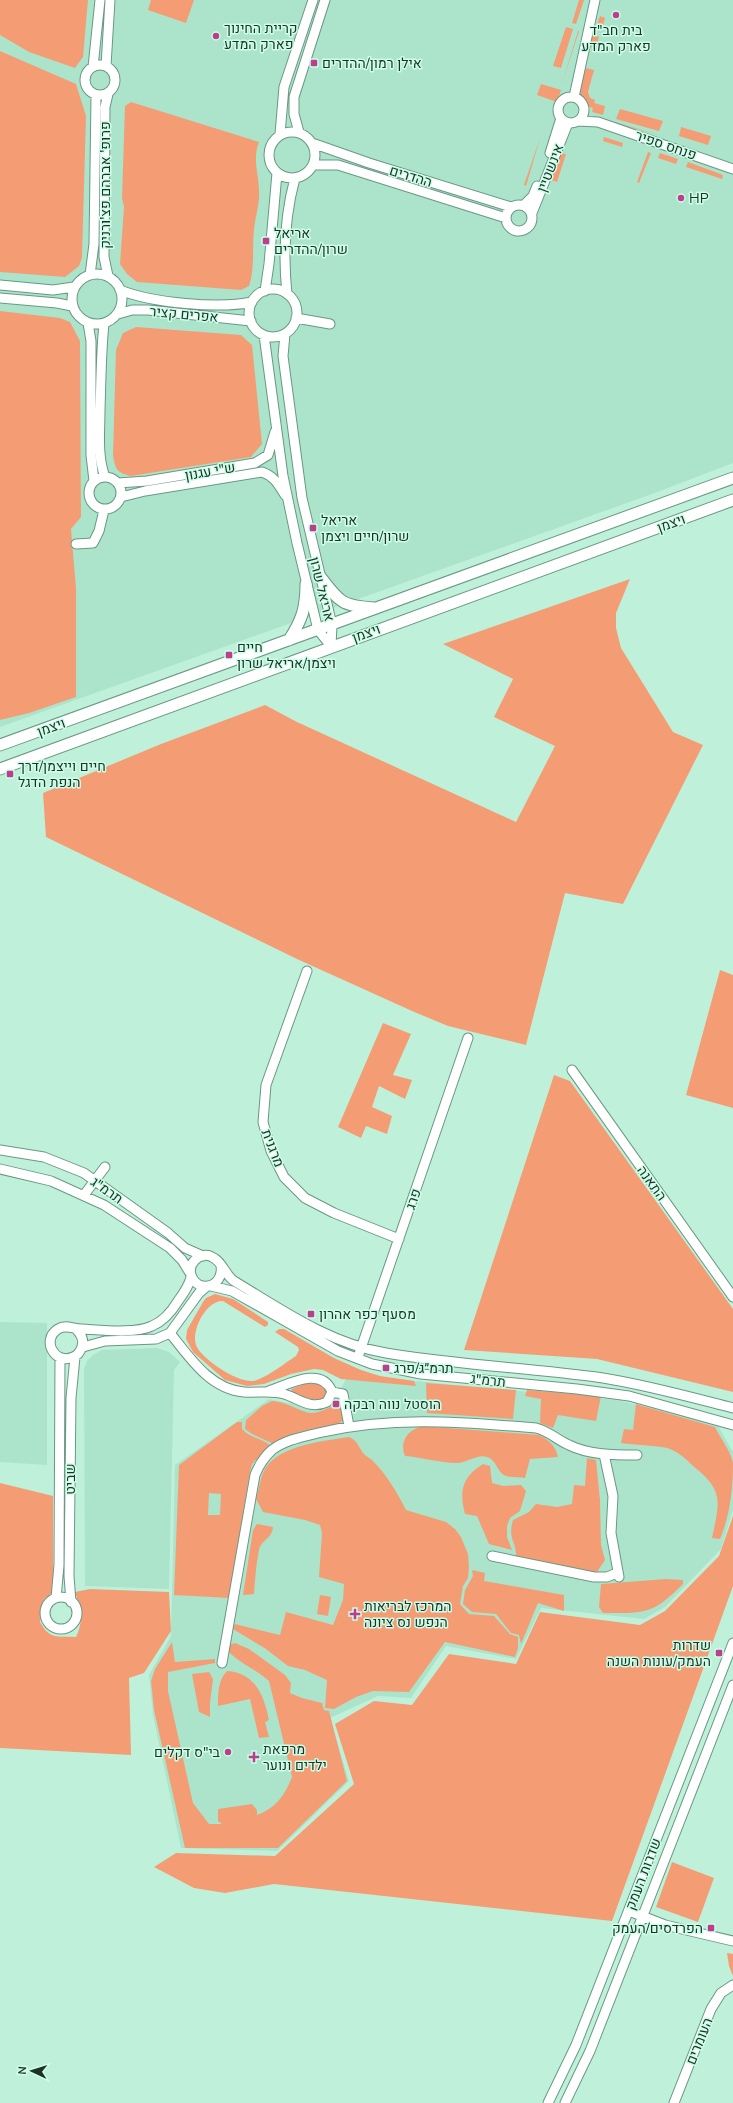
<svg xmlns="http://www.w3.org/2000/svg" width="733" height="2103" font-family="'Nunito Sans',Heebo,sans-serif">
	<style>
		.built { fill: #abe4cb }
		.green { fill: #f49d75; fill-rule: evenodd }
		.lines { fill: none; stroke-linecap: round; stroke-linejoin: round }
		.minor-casing { stroke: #699884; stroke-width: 11 }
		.major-casing { stroke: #699884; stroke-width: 13 }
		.minor { stroke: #fff; stroke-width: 9 }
		.major { stroke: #fff; stroke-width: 11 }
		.poi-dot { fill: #bc3f8d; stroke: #ccfee8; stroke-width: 1.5 }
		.labels { text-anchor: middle; stroke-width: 3; stroke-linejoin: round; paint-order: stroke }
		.poi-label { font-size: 14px; fill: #1e3129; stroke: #ccfee8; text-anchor: start }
		.street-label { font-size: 14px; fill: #1e3129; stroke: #ccfee8 }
	</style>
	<rect width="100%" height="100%" fill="#bff1da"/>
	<path class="built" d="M0,0H733V463L652,494L0,727Z
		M0,1322L47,1323V1465L0,1462Z
		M157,1348L169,1352L180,1362L174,1370L169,1589L85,1586L84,1369L87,1361L93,1355L102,1350Z
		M349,1374L474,1387L616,1400L717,1424L733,1452V1510L721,1549L665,1607L644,1619L541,1608L516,1659L446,1646L411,1698L378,1696L330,1718L349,1781L277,1851L181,1848L153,1715L149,1675L171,1636L175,1465L269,1399L314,1408L332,1404Z"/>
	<path class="green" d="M0,0H88L83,57L75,68L29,52L0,35Z
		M151,0H194L186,23L148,10Z
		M579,0H584L576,24L572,23Z
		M600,16L605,18L602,29L596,27Z
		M566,27L573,29L561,68L553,66Z
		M578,31H579L561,87Z
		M593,35L599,37L595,48L589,46Z
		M0,51L76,84L86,116L82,258L79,266L65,277L0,272Z
		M586,68L594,70L588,92L590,98L595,100L594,103L605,106L603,115L592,112L593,108L583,105L579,93Z
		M541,84L561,90L557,102L537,95Z
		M131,102L259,142C252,160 259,173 259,191C260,204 255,217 254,230C252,249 255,268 249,286L241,290L137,282L127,274L120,264L124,207L122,198L125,106Z
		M620,109L663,121L659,131L616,119Z
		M615,122L663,136L615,123Z
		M681,127L711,136L708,145L679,136Z
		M604,137L623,143L622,147L603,141Z
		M540,138L526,186L524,185Z
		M648,152L651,153L639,183L637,182Z
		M560,153L566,154L557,182L551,180Z
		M660,153L678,159L676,164L658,158Z
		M688,162L723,175L722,179L686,167Z
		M0,311L60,318L70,322L80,341L81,517L71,529L76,589V697L29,713L0,720Z
		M136,327L241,335L252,345L262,444L251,457L131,476C117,473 115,469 113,455L116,350L123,333Z
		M630,579L616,613V628L621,648L673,732L703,745L623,904L565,893L526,1045L448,1026L412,1011L297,959L46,837L43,793L161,744L265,705L297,722L516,822L555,746L494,717L513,679L443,644Z
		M720,970L733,975V1108L686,1095Z
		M383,1023L411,1034L393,1075L412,1080L405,1099L379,1086L372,1107L392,1116L387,1134L366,1126L361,1138L338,1127Z
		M554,1075L570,1081L733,1309V1392L597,1359L464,1350Z
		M215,1294L233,1299L268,1322V1325L265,1327L223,1301C206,1300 191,1331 196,1345C201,1359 238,1383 253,1381C265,1379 285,1363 296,1356L299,1350L298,1347L275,1332L279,1329H284L334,1358L361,1370L380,1376L414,1381L416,1386L341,1379L323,1370L314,1369L291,1374L264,1384L247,1386L225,1380L193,1352L186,1339L187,1330L203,1302L206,1298Z
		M426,1383L516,1390L513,1419L427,1413Z
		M305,1384C315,1383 322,1383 327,1392L326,1396C315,1405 303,1397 292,1392L291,1389Z
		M527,1390L601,1396L596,1421L558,1415L553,1428L540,1423L541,1399L525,1396Z
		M272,1401C289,1402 299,1412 311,1413C319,1413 328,1408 335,1405L339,1406L344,1415L343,1421C334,1427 323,1427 312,1429C298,1432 286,1436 274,1444L252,1434L245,1429L246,1420L262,1406Z
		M636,1404L715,1427C720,1438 731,1451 733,1463C733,1490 730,1515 720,1539L712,1538C720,1500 724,1491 692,1465C685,1458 677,1451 667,1448C652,1445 636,1445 621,1443L624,1429L633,1430Z
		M237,1422H242V1429C250,1438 261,1438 270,1445L252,1464L249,1477L229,1598L174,1595L179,1465ZM209,1493L221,1494L220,1515H208Z
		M422,1426L539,1435C550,1441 555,1445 558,1457L530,1459L525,1478C520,1477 511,1478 506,1476C497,1473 497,1460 487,1457C478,1454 468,1462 458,1463C446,1464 420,1457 405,1456C399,1441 408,1430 422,1426Z
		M349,1437C359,1441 358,1448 365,1455C367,1457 370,1458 372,1460C387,1475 397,1492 406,1510L446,1522L455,1529L461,1537L468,1554L469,1567L468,1578L463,1586L460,1604L469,1614L494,1616L510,1634L518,1637V1648L515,1657L445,1642L409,1692L373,1691L356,1697L334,1709L325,1708L327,1680L305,1670L288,1666L266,1649L233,1629L235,1624L280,1635L286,1612L333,1625L343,1600L344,1584L319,1577L322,1533L320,1525L305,1520L263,1512L256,1499C259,1490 260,1478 265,1469C279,1445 324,1441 349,1437Z
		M587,1458L596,1460L600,1500L601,1545L605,1560L597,1572H591L516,1558C517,1541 507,1539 513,1520L529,1512L536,1504L557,1507L572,1504L574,1485L585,1486Z
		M483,1464L490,1466L492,1483L503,1486L521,1485L526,1491L520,1511L510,1518L507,1526V1537L512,1550L489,1544L477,1516L465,1514C459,1491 462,1477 483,1464Z
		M0,1483L53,1496V1593L44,1599L40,1622C50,1640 57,1636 76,1637C84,1619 81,1610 75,1592L90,1589L169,1592L171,1631L144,1673L129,1678L131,1755L0,1748Z
		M733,1516V1586L612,1921L274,1884L225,1893L194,1888L154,1867L176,1853L275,1856L354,1784L335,1724L374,1701L412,1705L449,1654L516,1664L540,1612L640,1625L665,1611L719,1556Z
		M257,1524L273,1527C272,1539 261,1540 259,1550C256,1564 255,1580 254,1594L243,1595L253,1530Z
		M472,1570L485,1573L484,1581L564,1595V1611L538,1603L521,1644L519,1635L511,1633L496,1614L472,1612L463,1604L465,1590L473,1576Z
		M666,1579L683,1580V1584C652,1615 646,1613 603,1613L599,1607L601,1584Z
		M320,1595L331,1597L328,1616L317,1614Z
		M172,1642L175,1662L215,1659V1663L168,1672V1691L193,1803L209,1824H222L218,1821V1809L252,1804L257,1810V1815C276,1808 285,1795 292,1777L269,1681C257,1670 241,1664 229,1652V1645L235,1643L249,1649L285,1675L291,1683L290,1693L302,1698L322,1703L324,1710L329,1711L347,1781L278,1848H185L154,1710L151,1681L155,1669Z
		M227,1671C256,1673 264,1696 269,1720L265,1722L269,1737L259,1738L250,1699L218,1706C218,1693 218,1680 227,1671Z
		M209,1672L213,1679L210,1703V1717L199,1712L192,1674Z
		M672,1862L714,1878L698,1922L656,1907Z
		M727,1953L733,1954V1976L729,1966Z"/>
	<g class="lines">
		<defs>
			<path id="minor" d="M85 80a15 15 0 1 1 30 0a15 15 0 1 1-30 0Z
				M106,66L110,0
				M93,67L100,0
				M558 110a13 13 0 1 1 26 0a13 13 0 1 1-26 0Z
				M574,97L595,0
				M578,121L598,122L733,169
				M269 155a23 23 0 1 1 46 0a23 23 0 1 1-46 0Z
				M299,132L294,114V97L325,0
				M280,134L284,87L313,0
				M312,143L369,163L511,207
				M550,153L561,118
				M313,165H338L506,218
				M506 218a13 13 0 1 1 26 0a13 13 0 1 1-26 0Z
				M524,205L533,196L537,186
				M532,213L568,123
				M72 299a25 25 0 1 1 50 0a25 25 0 1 1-50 0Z
				M90,275L94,244L96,95
				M108,276L104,257L105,107L108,94
				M0,285L53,290L74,287
				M249 313a24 24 0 1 1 48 0a24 24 0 1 1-48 0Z
				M120,290C152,303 219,309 252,302
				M265,291L269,264L277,173
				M287,294C283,256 285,215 295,178
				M0,298L57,303L72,306
				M118,314L132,310H148L251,321
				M296,318L330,324
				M88,323L91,341V455L94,481
				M104,324C101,352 101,381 100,410C100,432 97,456 105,477
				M285,334L283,356L302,498L332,625L331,646
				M264,335L283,476L297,543L318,630L331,646
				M89 493a16 16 0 1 1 32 0a16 16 0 1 1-32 0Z
				M118,483L147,481L255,463L268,455L275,432
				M121,497L145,491L262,472C274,476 278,484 285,495
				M76,544L93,543L99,531L104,510
				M307,971L266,1085L263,1122L271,1151L284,1177L305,1198L334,1213L399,1239
				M572,1070L733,1297
				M0,1150L44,1157L84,1173L168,1233L185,1248L203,1256
				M0,1169L51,1181L104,1205L170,1248L182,1260L190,1273
				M84,1195L105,1167
				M221,1265C223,1279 213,1290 199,1285C190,1279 187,1268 195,1260C200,1255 207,1254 212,1257C222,1261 225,1275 234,1281C282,1310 330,1344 386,1353C458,1365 531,1368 603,1378C647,1385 690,1397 733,1408
				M211,1286L232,1291L338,1351L372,1364L421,1374L577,1389L629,1396L733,1425
				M76,1329C84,1337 85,1345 78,1354C58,1370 39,1341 58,1329C66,1324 73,1329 82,1329C101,1330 135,1334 152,1326C164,1321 172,1311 178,1301C184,1293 189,1286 191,1277
				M170,1333C190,1358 210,1389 244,1392C258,1393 271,1390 284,1394C300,1399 310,1410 327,1402L332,1392C322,1365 287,1385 269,1391
				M83,1347L105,1341L156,1339L170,1333L199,1293L206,1287
				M359,1354L468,1038
				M332,1392L343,1394L349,1426
				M604,1454L613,1496L611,1533L619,1577
				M492,1556L594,1577H607L617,1573
				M45 1613a16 16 0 1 1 32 0a16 16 0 1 1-32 0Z
				M56,1598L59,1565L60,1358
				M71,1602L69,1576L71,1398L75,1357
				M222,1663L255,1475C259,1465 264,1457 272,1450C285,1440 302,1437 318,1433C392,1416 460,1422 536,1428C551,1432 555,1439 569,1445C589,1455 614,1455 637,1455
				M629,1911L665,1925L733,1941
				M548,2103L576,2045L733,1643
				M565,2103L590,2051L733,1685
				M674,2103L711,2009L721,1993L733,1985"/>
			<path id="major" d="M319,575C339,601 340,606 374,608
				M289,640C302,620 306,608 306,584
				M0,745L733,478
				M0,769L733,500"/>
		</defs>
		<use href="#minor" class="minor-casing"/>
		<use href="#major" class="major-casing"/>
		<use href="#minor" class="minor"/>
		<use href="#major" class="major"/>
	</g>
	<g class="poi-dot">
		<circle cx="616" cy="15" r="4"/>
		<circle cx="216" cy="36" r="4"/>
		<rect x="310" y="59" width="8" height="8" rx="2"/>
		<circle cx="681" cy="198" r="4"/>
		<rect x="262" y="237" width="8" height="8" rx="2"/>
		<rect x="309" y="524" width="8" height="8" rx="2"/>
		<rect x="225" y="651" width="8" height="8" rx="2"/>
		<rect x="6" y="770" width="8" height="8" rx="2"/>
		<rect x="307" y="1310" width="8" height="8" rx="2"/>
		<rect x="382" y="1364" width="8" height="8" rx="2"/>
		<rect x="332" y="1400" width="8" height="8" rx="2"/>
		<path d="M353 1608h4v4h4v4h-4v4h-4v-4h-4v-4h4z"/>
		<rect x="715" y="1649" width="8" height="8" rx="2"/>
		<circle cx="228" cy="1752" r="4"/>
		<path d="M252 1751h4v4h4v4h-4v4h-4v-4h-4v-4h4z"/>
		<rect x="707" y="1924" width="8" height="8" rx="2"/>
	</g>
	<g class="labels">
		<g class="poi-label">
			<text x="224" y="33">קריית החינוך<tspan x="224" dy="16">פארק המדע</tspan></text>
			<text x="616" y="35" text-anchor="middle">בית חב"ד<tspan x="616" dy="16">פארק המדע</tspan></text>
			<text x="322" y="68">אילן רמון/ההדרים</text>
			<text x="689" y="203">HP</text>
			<text x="274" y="238">אריאל<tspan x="274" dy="16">שרון/ההדרים</tspan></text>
			<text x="321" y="525">אריאל<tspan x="321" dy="16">שרון/חיים ויצמן</tspan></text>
			<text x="237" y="652">חיים<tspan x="237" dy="16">ויצמן/אריאל שרון</tspan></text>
			<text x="18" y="771">חיים וייצמן/דרך<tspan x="18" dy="16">הנפת הדגל</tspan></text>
			<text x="319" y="1319">מסעף כפר אהרון</text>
			<text x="394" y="1373">תרמ״ג/פרג</text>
			<text x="344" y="1409">הוסטל נווה רבקה</text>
			<text x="364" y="1611">המרכז לבריאות<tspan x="364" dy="16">הנפש נס ציונה</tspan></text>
			<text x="711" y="1650" text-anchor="end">שדרות<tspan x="711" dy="16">העמק/עונות השנה</tspan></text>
			<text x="263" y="1754">מרפאת<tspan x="263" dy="16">ילדים ונוער</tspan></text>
			<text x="220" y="1757" text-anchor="end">בי"ס דקלים</text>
			<text x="703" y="1933" text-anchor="end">הפרדסים/העמק</text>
		</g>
		<g class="street-label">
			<text transform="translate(666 145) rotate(19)" y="5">פנחס ספיר</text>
			<text transform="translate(550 168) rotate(-69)" y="5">אינשטיין</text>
			<text transform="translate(411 176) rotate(17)" y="5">ההדרים</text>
			<text transform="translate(105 185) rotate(-90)" y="5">פרופ' אברהם פצ'ורניק</text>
			<text transform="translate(184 314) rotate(5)" y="5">אפרים קציר</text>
			<text transform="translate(210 471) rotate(-10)" y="5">ש"י עגנון</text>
			<text transform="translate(671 523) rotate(-20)" y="5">ויצמן</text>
			<text transform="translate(322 589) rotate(76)" y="5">אריאל שרון</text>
			<text transform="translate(366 633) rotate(-20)" y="5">ויצמן</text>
			<text transform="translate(51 727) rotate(-20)" y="5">ויצמן</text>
			<text transform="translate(273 1148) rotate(69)" y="5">מרגנית</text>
			<text transform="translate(652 1183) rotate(54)" y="5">התאנה</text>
			<text transform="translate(107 1190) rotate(35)" y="5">תרמ"ג</text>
			<text transform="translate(413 1199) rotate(-71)" y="5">פרג</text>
			<text transform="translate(488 1380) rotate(6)" y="5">תרמ"ג</text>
			<text transform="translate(70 1479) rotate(-90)" y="5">שביט</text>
			<text transform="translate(643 1874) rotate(-69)" y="5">שדרות העמק</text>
			<text transform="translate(699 2041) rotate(-68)" y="5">העומרים</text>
		</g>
	</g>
	<g transform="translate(32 2071) rotate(274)" stroke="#ccfee8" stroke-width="3" paint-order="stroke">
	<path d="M0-3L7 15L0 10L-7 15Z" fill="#1e3129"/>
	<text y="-6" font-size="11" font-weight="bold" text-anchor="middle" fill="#1e3129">N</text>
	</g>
</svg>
